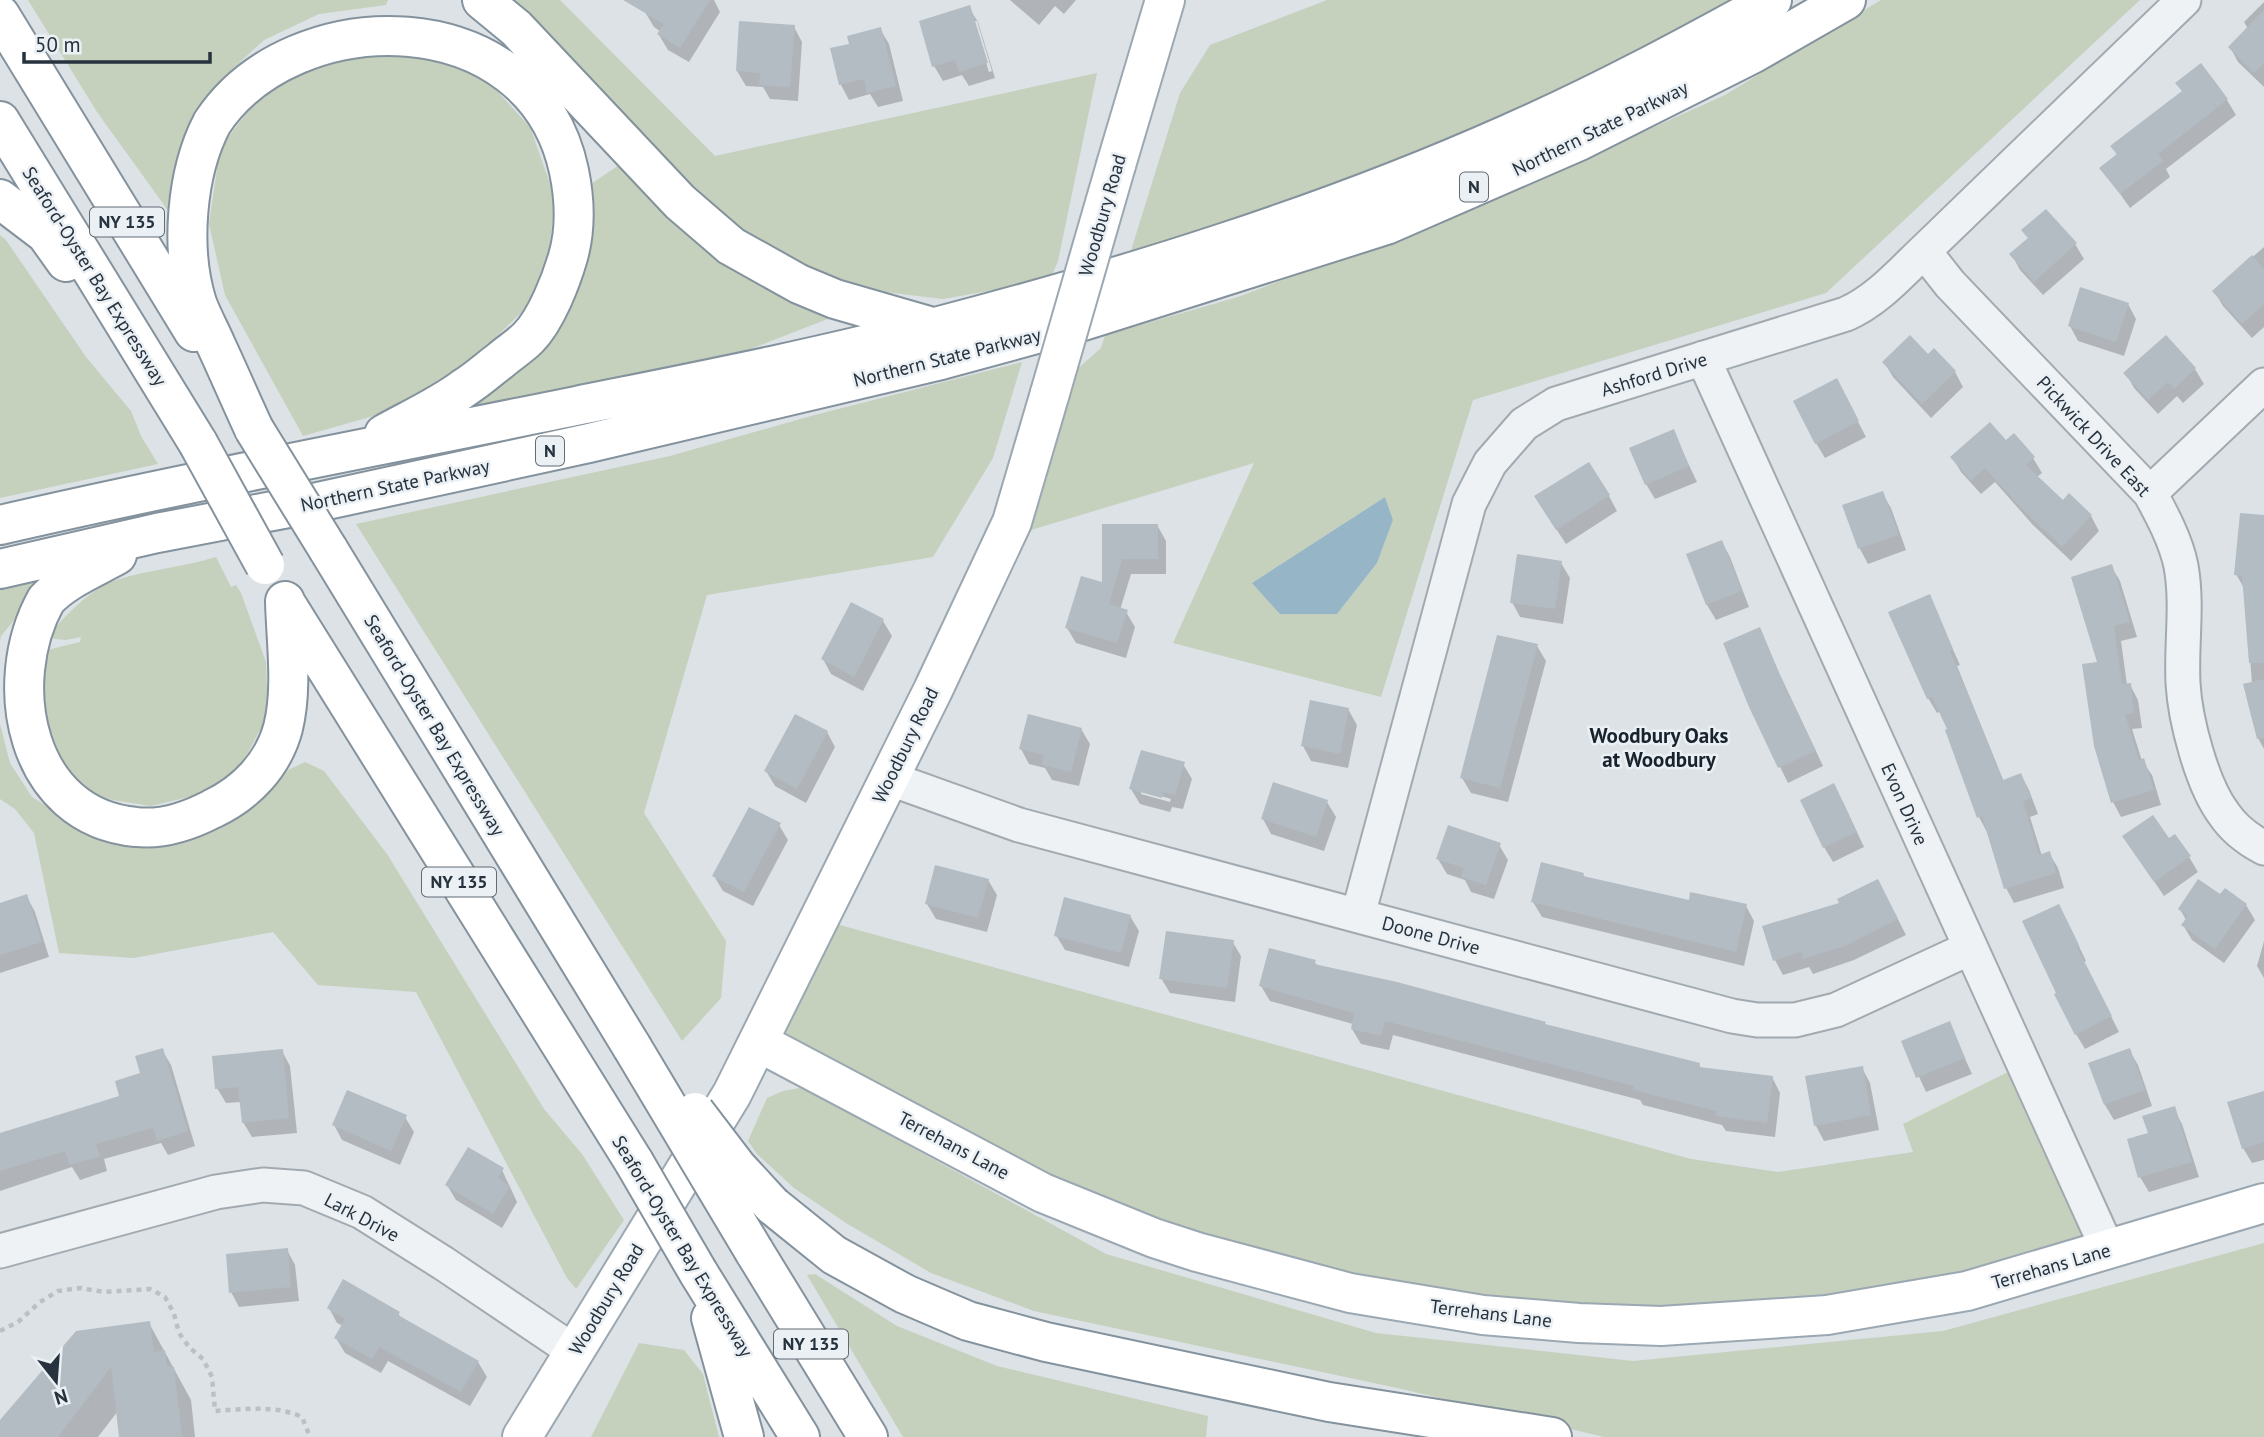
<svg xmlns="http://www.w3.org/2000/svg" width="2264" height="1437" font-family="'PT Sans',sans-serif">
	<style>
		.green { fill: #c5d0bd; fill-rule: evenodd }
		.water { fill: #96b6c7 }
		.shadow { fill: #0003; fill-rule: evenodd }
		.building { fill: #b3bcc3 }
		.lines { fill: none; stroke-linecap: round; stroke-linejoin: round }
		.minor-casing { stroke: #a2aab0; stroke-width: 37 }
		.major-casing { stroke: #9ba8b2; stroke-width: 42 }
		.highway-casing { stroke: #84929d; stroke-width: 42 }
		.path { stroke: #bbc0c5; stroke-width: 4.5; stroke-dasharray: 5 5; stroke-linecap: butt }
		.minor { stroke: #eff2f5; stroke-width: 33 }
		.major { stroke: #fff; stroke-width: 38 }
		.highway { stroke: #fff; stroke-width: 38 }
		.major-bridge-casing { stroke: #9ba8b2; stroke-width: 42; stroke-linecap: butt }
		.highway-bridge-casing { stroke: #84929d; stroke-width: 42; stroke-linecap: butt }
		.major-bridge { stroke: #fff; stroke-width: 38 }
		.highway-bridge { stroke: #fff; stroke-width: 38 }
		.labels { text-anchor: middle; stroke-width: 5; stroke-linejoin: round; paint-order: stroke }
		.shield { fill: #ebf0f4; stroke: #616b74; stroke-width: 2 }
		.shield-label { font-size: 18px; font-weight: bold; fill: #26323d }
		.street-label { font-size: 19px; fill: #26323d; stroke: #ebf0f4 }
		.neighbourhood-label { font-size: 21px; font-weight: bold; fill: #18232d; stroke: #ebf0f4 }
	</style>
	<rect width="100%" height="100%" fill="#dce2e6"/>
	<path class="green" d="M28,0H388L386,5L319,14L264,40L226,75L185,142L172,216L97,112Z
		M510,0H560L715,156L1097,73L1058,261L1050,280L943,299L860,289L767,251L680,180Z
		M1327,0H1735L1634,57L1355,184L1129,257L1180,93L1210,45Z
		M1881,0H2140L1826,293L1473,400L1381,697L1173,643L1254,463L1004,538L1050,393L1101,348L1105,335L1238,297L1501,196L1725,95ZM1385,497L1393,520L1377,563L1337,614L1252,583Z
		M393,40L475,67L530,127L555,198L549,251L528,306L465,367L377,415L303,436L225,295L209,224L220,148L262,93L318,55Z
		M622,163L838,315L748,350L429,420L509,377L588,186Z
		M0,235L6,240L86,357L131,411L141,436L158,464L0,498Z
		M1022,362L993,458L933,557L707,595L644,813L726,941L721,998L682,1041L356,524L670,456L811,416Z
		M216,557L231,587L236,585L241,593L266,662L268,715L244,760L214,791L151,806L100,798L66,774L41,727L43,651L80,642L81,637L66,640L46,638C62,619 92,587 116,580C148,570 183,567 216,557Z
		M56,577L38,591L1,636L0,641V585Z
		M0,724L10,763L32,797L98,838L175,843L238,818L288,770L305,762L324,771L387,854L544,1109L582,1154L624,1220L576,1289L567,1278L416,992L318,985L273,932L134,958L59,953L34,833L15,809L0,799Z
		M818,919L1691,1159L1778,1172L1913,1152L1903,1124L2010,1071L2087,1243L1968,1281L1667,1315L1473,1306L1183,1235L890,1111L758,1042Z
		M800,1088L844,1110L1106,1254L1376,1333L1633,1361L1943,1331L2264,1243V1437H1604L1402,1389L1034,1311L931,1273L846,1223L794,1188L757,1154L748,1141L767,1098L783,1091Z
		M815,1274L897,1326L997,1366L1208,1416L1206,1437H903L807,1275Z
		M639,1343L684,1350L703,1374L719,1437H591Z"/>
	<path class="water" d="M1385,497L1393,520L1377,563L1337,614H1280L1252,583Z"/>
	<path class="shadow" d="M653,0H714L720,12L689,62L668,50L659,35L661,32L654,27L645,12Z
		M1010,0H1076L1064,14L1055,6L1039,25Z
		M2264,2V87L2238,62L2230,47L2248,29L2244,22Z
		M969,8L978,22L995,78L969,86L962,75L943,81L934,66ZM973,21H977L992,71L989,72Z
		M794,27L802,42L798,101L770,99L763,87L746,86L737,71Z
		M880,29L889,44L903,101L878,107L870,94L849,100L841,85L832,50L852,45Z
		M2178,84L2227,100L2236,115L2166,169L2170,177L2130,208L2102,168L2118,156L2112,147L2183,93Z
		M2024,231L2075,244L2084,259L2043,295L2020,270L2012,255L2029,239Z
		M2264,247V327L2252,338L2223,306L2214,291Z
		M2128,304L2136,319L2124,356L2078,341L2070,326Z
		M2166,337L2195,369L2204,384L2183,403L2177,396L2158,414L2134,388L2126,373Z
		M1934,350L1955,372L1963,387L1931,418L1893,377L1884,362L1928,356Z
		M1844,395L1866,437L1825,458L1816,443Z
		M1673,431L1697,482L1655,499L1646,484Z
		M2006,443L2033,458L2042,473L2037,477L2063,502L2091,516L2099,531L2071,561L2033,525L1995,482L1981,494L1961,472L1952,457Z
		M1882,493L1891,508L1906,550L1868,564L1860,549L1845,506Z
		M1609,496L1617,511L1566,544L1545,512Z
		M2264,517V749L2259,740L2245,685L2252,684L2245,590L2236,574Z
		M1103,525H1157L1166,541V574H1131L1120,610L1126,612L1135,627L1126,658L1076,643L1067,628L1104,585Z
		M1722,542L1730,557L1749,607L1716,620L1707,605L1688,555Z
		M1561,563L1570,578L1563,624L1520,617L1512,602Z
		M2111,566L2120,581L2137,637L2121,641L2127,685H2130L2138,700L2142,728L2132,729L2142,761L2152,775L2161,805L2121,817L2113,802L2099,663Z
		M1929,597L1960,665L1957,666L2004,782L2021,775L2029,790L2038,814L2030,817L2042,856L2049,853L2058,868L2064,888L2014,903L2006,888L1987,832L1979,817L1950,730L1941,711L1937,713L1928,698Z
		M852,604L883,621L892,636L863,691L831,674L823,659Z
		M1759,630L1823,766L1788,783L1750,706Z
		M1537,646L1546,661L1508,802L1471,793L1462,778Z
		M1348,709L1357,725L1348,768L1311,761L1303,746Z
		M1081,729L1090,744L1079,786L1052,780L1045,768L1029,764L1021,749Z
		M827,732L835,747L806,803L775,786L766,771Z
		M1183,764L1192,779L1183,809L1172,807L1170,812L1140,804L1131,789ZM1141,790L1171,799L1170,802L1141,794Z
		M1842,800L1864,847L1833,862L1824,847Z
		M1327,802L1336,817L1324,851L1271,834L1263,819Z
		M779,825L788,840L753,906L723,891L714,876Z
		M2124,837L2168,841L2189,857L2198,872L2164,896Z
		M1499,845L1508,860L1494,899L1471,892L1465,880L1447,874L1438,859Z
		M1583,874L1585,878L1690,902L1746,906L1754,921L1744,966L1542,917L1533,902Z
		M988,880L997,895L987,932L936,919L927,904Z
		M1886,896L1906,935L1854,960L1813,974L1809,967L1783,975L1775,960Z
		M27,897L35,912L49,957L0,973V905Z
		M2246,905L2255,920L2224,963L2192,940L2183,925L2186,920L2180,909Z
		M1130,916L1139,931L1129,967L1065,950L1056,935Z
		M2067,921L2086,961L2084,962L2119,1032L2085,1049L2076,1034Z
		M1232,941L1241,956L1235,1002L1170,993L1161,978Z
		M2264,941V978L2257,966Z
		M1314,961L1318,967L1699,1064L1701,1069L1772,1077L1780,1093L1775,1137L1726,1131L1722,1125L1643,1105L1640,1100L1393,1035L1389,1050L1361,1044L1352,1029L1353,1024L1270,1001L1261,986Z
		M1949,1023L1972,1074L1926,1092L1903,1042Z
		M162,1050L171,1065L195,1146L168,1155L161,1143L104,1159L107,1171L80,1180L72,1167L0,1191V1135L122,1098Z
		M2129,1050L2138,1065L2152,1106L2114,1120L2105,1105Z
		M282,1051L290,1066L297,1133L252,1137L243,1122L241,1102L226,1103L217,1088Z
		M1862,1068L1870,1083L1879,1130L1824,1141L1816,1126L1807,1078Z
		M2264,1093V1160L2252,1163L2243,1148Z
		M2174,1109L2182,1124L2199,1177L2149,1192L2140,1177L2129,1141L2150,1134Z
		M405,1117L414,1132L400,1165L342,1140L334,1125Z
		M502,1170L517,1202L502,1228L456,1200L447,1185Z
		M287,1250L295,1265L299,1301L239,1307L231,1292Z
		M329,1308L398,1313L402,1320L478,1362L487,1377L470,1406L388,1361L381,1373L345,1353L336,1338L343,1326L337,1323Z
		M149,1323L191,1400L195,1437H121L118,1411L98,1437H0V1422Z"/>
	<path class="building" d="M623,0H710L680,48L657,34L664,24Z
		M970,5L988,63L959,72L955,60L932,67L919,21Z
		M2264,10V63L2254,73L2228,47Z
		M739,21L795,25L790,87L759,85L760,73L736,71Z
		M881,27L896,86L867,93L864,79L839,85L830,48L849,44L847,36Z
		M2201,63L2228,99L2158,154L2163,161L2120,194L2099,168L2117,154L2110,146L2182,91L2175,83Z
		M2046,209L2077,243L2034,282L2009,254L2028,238L2021,230Z
		M2252,255L2264,269V304L2242,324L2212,291Z
		M2080,287L2129,303L2116,342L2068,326Z
		M1910,335L1928,354L1934,348L1956,371L1922,404L1882,362Z
		M2166,335L2196,368L2174,389L2168,382L2148,400L2123,373Z
		M1837,378L1859,421L1815,444L1793,401Z
		M1990,422L2006,440L2014,433L2035,457L2026,465L2063,500L2069,493L2092,515L2062,547L2023,510L1985,468L1971,481L1950,457Z
		M1674,429L1689,466L1645,485L1629,448Z
		M1589,462L1610,495L1556,530L1534,496Z
		M1883,491L1899,535L1858,549L1842,505Z
		M2240,513L2264,515V663H2249L2242,576L2234,575Z
		M1102,524H1158V559H1122L1109,604L1128,610L1117,643L1065,628L1081,576L1102,582Z
		M1722,540L1742,591L1706,605L1686,554Z
		M1517,554L1562,561L1555,609L1510,603Z
		M2112,564L2130,622L2114,626L2122,684L2131,683L2134,713L2125,714L2139,760L2144,758L2154,790L2111,803L2094,746L2082,664L2097,662L2071,577Z
		M1930,594L1953,649L1950,651L2003,780L2021,773L2031,798L2023,801L2039,855L2050,851L2056,873L2004,889L1982,816L1977,818L1945,730L1947,729L1932,697L1927,699L1888,612Z
		M851,602L884,619L854,677L821,659Z
		M1760,627L1790,699H1791L1816,751L1778,768L1749,707L1723,643Z
		M1497,635L1538,644L1500,788L1460,778Z
		M2264,679V738L2257,739L2243,684Z
		M1310,700L1349,708L1340,754L1301,746Z
		M795,714L828,731L797,789L764,771Z
		M1028,714L1082,728L1071,772L1042,765L1044,755L1019,749Z
		M1141,750L1185,762L1175,795L1163,792L1162,798L1129,789Z
		M1273,782L1328,800L1316,837L1261,819Z
		M1834,783L1857,832L1823,848L1800,800Z
		M749,807L781,823L744,892L712,876Z
		M2153,815L2169,838L2175,834L2191,856L2154,882L2122,836Z
		M1448,825L1501,843L1486,885L1461,877L1464,868L1436,859Z
		M1541,862L1584,873L1583,876L1689,900L1690,892L1747,904L1736,952L1531,902Z
		M935,865L989,879L978,918L925,904Z
		M1878,879L1898,919L1845,946L1803,959L1801,952L1773,961L1762,926L1839,903L1837,899Z
		M2198,879L2220,894L2225,888L2247,904L2215,949L2181,925L2188,916L2178,909Z
		M27,894L42,942L0,955V903Z
		M1064,897L1131,915L1121,953L1054,936Z
		M2059,904L2079,945L2077,947L2112,1016L2075,1035L2054,994L2056,993L2022,921Z
		M1166,931L1234,940L1227,988L1159,979Z
		M1269,948L1316,960L1314,964L1397,982L1546,1022L1545,1024L1700,1063L1699,1067L1773,1076L1767,1123L1715,1116L1716,1111L1633,1090L1634,1086L1385,1021L1381,1036L1351,1029L1354,1013L1259,986Z
		M1950,1021L1965,1058L1916,1078L1901,1041Z
		M163,1048L188,1131L157,1141L153,1128L96,1144L100,1156L70,1165L65,1151L0,1171V1133L119,1096L115,1081L140,1073L135,1056Z
		M2130,1048L2145,1090L2104,1105L2088,1063Z
		M283,1049L289,1118L242,1123L238,1087L215,1089L212,1056Z
		M1863,1066L1871,1115L1814,1126L1805,1076Z
		M347,1090L407,1115L391,1151L332,1125Z
		M2264,1091V1142L2242,1149L2227,1102Z
		M2175,1106L2192,1162L2138,1178L2127,1139L2148,1133L2142,1116Z
		M468,1147L504,1168L498,1178L510,1186L493,1214L445,1185Z
		M288,1248L291,1287L229,1293L226,1254Z
		M343,1279L400,1312L398,1315L479,1361L461,1392L379,1347L372,1359L334,1338L345,1319L327,1308Z
		M150,1321L154,1352L165,1350L167,1366L174,1367L182,1437H119L111,1367L58,1437H0V1420L76,1331Z"/>
	<g class="lines">
		<defs>
			<path id="minor" d="M1924,251L1950,284L2150,493C2162,515 2176,541 2181,566C2188,605 2181,644 2183,683C2185,720 2202,785 2224,814C2234,829 2249,840 2264,848
				M1703,358L2108,1250
				M2150,493L2264,385
				M888,778L1019,825L1732,1016L1757,1020H1795L1836,1010L1970,948
				M1358,915L1469,504L1490,463L1524,424L1556,404L1846,314C1876,301 1900,274 1924,251L2184,0
				M0,1251L216,1192L263,1185L304,1188L362,1212L443,1263L575,1352"/>
			<path id="major" d="M1116,165L1165,0
				M758,1042L1043,1193L1154,1238L1197,1252L1350,1293L1483,1315L1579,1323L1661,1326L1827,1315L1967,1291L2264,1203
				M522,1437L732,1094L933,690L1012,522L1050,393"/>
			<path id="highway" d="M482,0L516,28L680,202L731,246L799,284L835,299L932,327
				M0,15L194,332
				M0,121L198,443
				M0,199L46,234L66,262
				M254,429C241,401 229,373 216,345C210,331 202,317 197,303C180,249 186,173 212,123C293,0 533,0 569,171C575,200 576,229 568,257C561,281 546,320 528,338C520,346 509,353 501,360C489,369 477,380 464,388C440,406 411,419 384,434
				M0,525C191,481 384,445 576,406C695,382 814,359 932,328C1127,277 1321,217 1506,135C1598,95 1685,48 1772,0
				M328,549L632,1047
				M117,555C94,568 64,580 46,600C0,683 25,817 136,827C162,830 189,821 212,809C246,793 273,765 283,728C293,688 286,642 285,601
				M0,569L157,533L304,505L589,443L941,360L1080,322L1386,225L1579,141L1752,54L1846,0
				M285,602L634,1162
				M772,1205L834,1255L905,1294L968,1321L1046,1342L1329,1402L1552,1437
				M754,1251L868,1437
				M698,1272L800,1437
				M711,1318L744,1437"/>
		</defs>
		<use href="#minor" class="minor-casing"/>
		<use href="#major" class="major-casing"/>
		<use href="#highway" class="highway-casing"/>
		<path class="path" d="M0,1331L18,1322L40,1302L58,1291L80,1288L104,1292L150,1289L165,1297L174,1314L179,1333L189,1347L203,1359L212,1377L215,1411C243,1409 276,1405 302,1417L310,1437"/>
		<use href="#minor" class="minor"/>
		<use href="#major" class="major"/>
		<use href="#highway" class="highway"/>
		<defs>
			<path id="major-bridge" d="M1050,393L1116,165"/>
			<path id="highway-bridge" d="M254,429L328,549
				M198,443L265,565
				M632,1047L754,1251
				M695,1112L737,1167L772,1205
				M634,1162L698,1272"/>
		</defs>
		<use href="#major-bridge" class="major-bridge-casing"/>
		<use href="#highway-bridge" class="highway-bridge-casing"/>
		<use href="#major-bridge" class="major-bridge"/>
		<use href="#highway-bridge" class="highway-bridge"/>
	</g>
	<g class="labels">
		<g class="shield">
			<rect x="1460" y="172.5" width="28" height="29" rx="5"/>
			<rect x="90" y="207.5" width="74" height="29" rx="5"/>
			<rect x="536" y="436.5" width="28" height="29" rx="5"/>
			<rect x="422" y="867.5" width="74" height="29" rx="5"/>
			<rect x="774" y="1329.5" width="74" height="29" rx="5"/>
		</g>
		<g class="shield-label">
			<text x="1474" y="193">N</text>
			<text x="127" y="228">NY 135</text>
			<text x="550" y="457">N</text>
			<text x="459" y="888">NY 135</text>
			<text x="811" y="1350">NY 135</text>
		</g>
		<g class="street-label">
			<text transform="translate(1600 128) rotate(-26)" y="7">Northern State Parkway</text>
			<text transform="translate(1102 215) rotate(-74)" y="7">Woodbury Road</text>
			<text transform="translate(95 276) rotate(58)" y="7">Seaford-Oyster Bay Expressway</text>
			<text transform="translate(947 357) rotate(-14)" y="7">Northern State Parkway</text>
			<text transform="translate(1654 374) rotate(-17)" y="7">Ashford Drive</text>
			<text transform="translate(2094 436) rotate(47)" y="7">Pickwick Drive East</text>
			<text transform="translate(395 485) rotate(-12)" y="7">Northern State Parkway</text>
			<text transform="translate(435 725) rotate(59)" y="7">Seaford-Oyster Bay Expressway</text>
			<text transform="translate(905 745) rotate(-64)" y="7">Woodbury Road</text>
			<text transform="translate(1905 804) rotate(66)" y="7">Evon Drive</text>
			<text transform="translate(1431 935) rotate(15)" y="7">Doone Drive</text>
			<text transform="translate(954 1145) rotate(28)" y="7">Terrehans Lane</text>
			<text transform="translate(362 1217) rotate(28)" y="7">Lark Drive</text>
			<text transform="translate(683 1246) rotate(59)" y="7">Seaford-Oyster Bay Expressway</text>
			<text transform="translate(2051 1266) rotate(-16)" y="7">Terrehans Lane</text>
			<text transform="translate(606 1299) rotate(-59)" y="7">Woodbury Road</text>
			<text transform="translate(1491 1313) rotate(7)" y="7">Terrehans Lane</text>
		</g>
		<g class="neighbourhood-label">
			<text x="1659" y="743">Woodbury Oaks<tspan x="1659" dy="24">at Woodbury</tspan></text>
		</g>
	</g>
	<g transform="translate(56 1381) rotate(163)" stroke="#ebf0f4" stroke-width="5" paint-order="stroke">
	<path d="M0-5L12 26L0 18L-12 26Z" fill="#26323d"/>
	<text y="-10" font-size="19" font-weight="bold" text-anchor="middle" fill="#26323d">N</text>
	</g>
	<path d="M24 52v10h186v-10" fill="none" stroke="#26323d" stroke-width="3.5"/>
	<text x="35" y="52" font-size="21" fill="#26323d" stroke="#ebf0f4" stroke-width="5" paint-order="stroke">50 m</text>
</svg>
